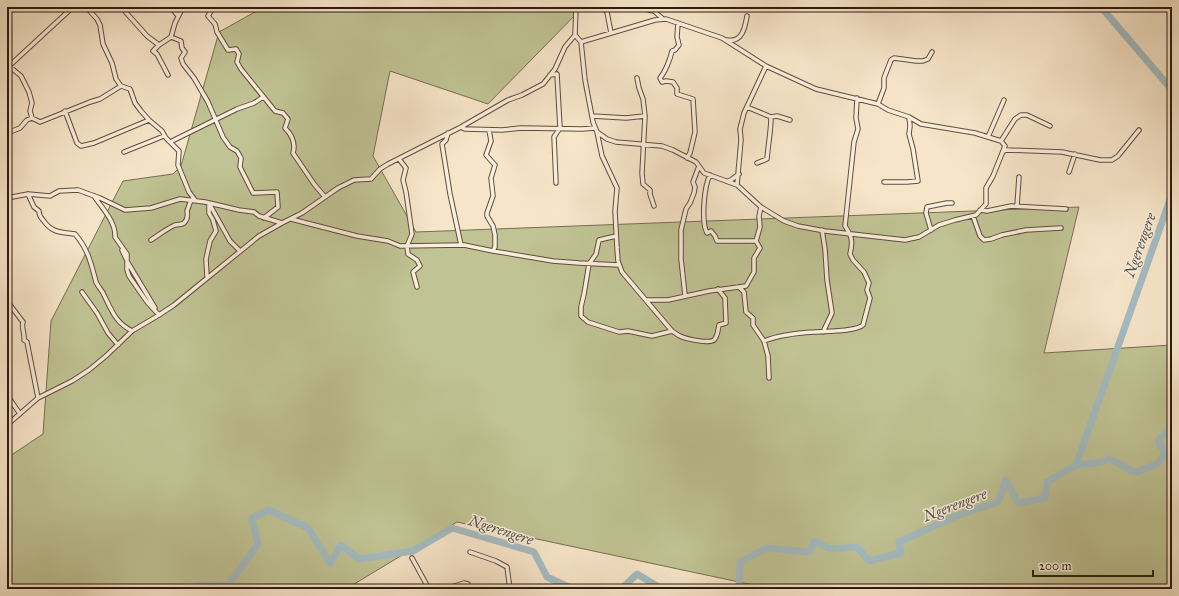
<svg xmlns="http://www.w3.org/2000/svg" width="1179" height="596" font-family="'IM FELL Great Primer',serif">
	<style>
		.green { fill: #c0c394; stroke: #766e52 }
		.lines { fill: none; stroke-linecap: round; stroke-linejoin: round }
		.river { stroke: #a4bcc2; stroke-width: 7 }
		.street-casing { stroke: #604d3e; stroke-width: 5.5 }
		.street { stroke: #faeedc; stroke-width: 3.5 }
		.labels { text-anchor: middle; stroke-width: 3; stroke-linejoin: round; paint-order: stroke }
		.water-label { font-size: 15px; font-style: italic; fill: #57534e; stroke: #faeedc }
	</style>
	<rect width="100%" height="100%" fill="#f7e5c9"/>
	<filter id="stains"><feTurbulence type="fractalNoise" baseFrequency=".005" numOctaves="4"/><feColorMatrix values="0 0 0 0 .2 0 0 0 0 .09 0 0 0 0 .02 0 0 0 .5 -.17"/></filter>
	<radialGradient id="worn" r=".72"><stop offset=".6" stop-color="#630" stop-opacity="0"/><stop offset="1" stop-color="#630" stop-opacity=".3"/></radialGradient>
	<path class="green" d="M264,7H583L488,104L390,71L373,156L416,232L1079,207L1044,353L1172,345V589H772L457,522L346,589H7V458L43,434L51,321L123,181L173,174L181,166L219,32Z"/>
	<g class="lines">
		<path class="river" d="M1101,7L1172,90
			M1076,465L1101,462L1109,459L1124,466L1131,471L1138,472L1157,464L1165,455L1164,450L1159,444V440L1168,430L1172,431
			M197,589V585H228L258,544L252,518L269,510L308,528L330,563L341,545L359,559L413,551L452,528L534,552L547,577L573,589
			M621,589L637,574L662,589
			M739,589L740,562L767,548L809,552L815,541L830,549L857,547L869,561L901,553L899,542L956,516L998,502L1006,480L1018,503L1045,498L1047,482L1076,465L1172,194"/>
		<defs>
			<path id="street" d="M86,7L97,19L100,25L103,44L112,63L116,79L121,86L130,89L135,103L141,111L149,120L162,131L166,138L179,151L178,165L189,192L195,200
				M123,7L122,8L147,36L159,45
				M171,7L178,16
				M183,7L175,23L171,37L181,41L182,48L185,52L181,58L183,64L194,78L208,102L223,137L230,147L237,151L241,158L240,167L253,193L277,192L278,207L264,218
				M210,7L211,11L208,16L215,24L217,32L228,50L236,49L239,54L237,62L241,69L275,111L283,113L288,119L285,128C292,135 296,143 293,153L314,184L325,197
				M603,7L607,12L611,33
				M643,7L649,10L654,11L662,18
				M678,23L677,37L679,45L675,50L672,51C670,60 665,72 660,78L662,82L666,81L673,82L677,88V94L693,99L695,132L690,153L687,158
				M575,35L581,42L585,80L593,122L597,132L607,139L616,142L662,146L673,150L696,162L704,173L737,185L761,207L784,221L798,226L825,231L905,240L919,237L939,225L955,220L976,215L986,204V188L993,176L1005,146L1001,141L975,133L921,124L909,117L888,110L878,104L816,89L766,66L722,38L666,19L655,20L581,42
				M727,40C742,43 745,28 747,16
				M9,66L21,76L29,92L32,103L30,111L32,118L40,122L90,102L100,99L121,86
				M7,68L73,7
				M168,75L157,54L153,51L159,45L171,37
				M550,75L557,74L560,128L554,137L556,183
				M637,78L639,88L643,99L645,116L642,173L643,184L650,190V194L654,206
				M878,104L884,88V78L891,60L894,58L916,61H923L928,59L932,52
				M747,107L771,117L777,116L790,120
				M65,111L77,143L81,146L94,143L149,120
				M592,116L626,118L645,116
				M461,127L465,129L502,130L521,128L582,129L595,128
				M489,130L491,141L486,155L495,165L491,178L493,196L487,213V216L493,226L495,235V247L493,251
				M597,132L602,156L617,188L615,211L617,248L618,261L622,272L672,331C675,333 678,335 680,336C686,339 709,344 714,340C718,336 718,329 719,325L726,323L725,298L718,289
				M7,133L20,128L27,120L32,118
				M448,133L446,140L442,144L450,194L461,245
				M988,137L1004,100
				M1001,141L1015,119L1021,115H1027L1050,126
				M170,142L237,109L254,103L263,97
				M1004,151L1006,150L1062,152L1100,160H1112L1118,156L1139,130
				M124,152L164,136
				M399,159L406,168L403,180L406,192L412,234L407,246L408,254L417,260L420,266L413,272L417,287
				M757,163L767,159C768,145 771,131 771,117
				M1069,172L1075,154
				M710,175C704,186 701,222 707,233L711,231L715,236L717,241H756
				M728,181L731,180L739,174
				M884,182H907L918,181L913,149L909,134L910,126L909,117
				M737,185L741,140L740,129L744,113L766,66
				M28,194L34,207L39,211C39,215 40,217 43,220C52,233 60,232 75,234C88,249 91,263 96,282C98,287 102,290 104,295C112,311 115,322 132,331
				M94,196C102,208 116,222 115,237L127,254V270L129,276L147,302L159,315
				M7,198L28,194L50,196L59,191L78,190L100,198L125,210L151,208L180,199L205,202L239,210L254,212L259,216L282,223
				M210,205L230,241L240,251
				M1017,206L1019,177
				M980,210L987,211L1011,206L1066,209
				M973,216L980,236L984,240L991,239L1002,235L1026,230L1061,228
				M291,219L357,236L388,241L400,246L464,245L493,251L553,261L579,263L619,265
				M822,230L825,249L827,280L832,313L823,332
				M931,230L926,213L927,207L947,203H952
				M616,236L599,240L596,254L589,264L584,294L581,307V316L588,322L619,332L628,331L652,336L672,331
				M151,240C159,235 166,229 175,225C179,224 182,225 184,223C187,220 188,215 187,211L191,200
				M122,250L128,263L155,308
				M207,277L206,259L210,241L216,231L213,220L209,213V204
				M739,287L744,292L746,312L753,318V325L764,341L768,356L769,378
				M82,292L97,313L108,333L118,345
				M685,295L681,259V230L686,209L690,203L694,193L695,187L693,182L699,166
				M647,300H668L709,291L746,286L754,272V258L760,248L756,241L760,227L759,216L761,207
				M7,301L23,322C21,327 25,334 24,340L27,342L38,398
				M764,341C779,335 797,333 814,332C825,331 855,332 863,325L870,298L867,290L869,283L864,272L853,260L850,254C853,242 852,236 845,226L854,142L858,129L856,118L857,98
				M7,395L20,414
				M7,425L38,398L72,381L89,370L106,356L132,331L159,315L174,305L259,236L282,223L302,213L338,188L354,180L371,179L380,169L388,164L461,127L508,100L522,95L543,84L555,69L565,47L575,35L576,7
				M470,552L496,561L507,567L510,589
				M412,558L429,589
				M352,589H353
				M445,589L464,583L468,584L470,589"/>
		</defs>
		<use href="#street" class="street-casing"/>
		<use href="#street" class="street"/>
	</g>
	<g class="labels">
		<g class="water-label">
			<text transform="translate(1140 245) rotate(-70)" y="5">Ngerengere</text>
			<text transform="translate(955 505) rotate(-21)" y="5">Ngerengere</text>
			<text transform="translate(501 530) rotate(18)" y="5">Ngerengere</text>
		</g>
	</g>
	<rect width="1179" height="596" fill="none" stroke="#f7e5c9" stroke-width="24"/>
	<rect x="8" y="8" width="1163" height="580" fill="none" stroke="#2d1a10" stroke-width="2"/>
	<rect x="12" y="12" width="1155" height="572" fill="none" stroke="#2d1a10"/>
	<path d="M1033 570v6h120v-6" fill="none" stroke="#2d1a10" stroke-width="2"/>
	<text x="1039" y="570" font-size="12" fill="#2d1a10" stroke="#faeedc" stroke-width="3" paint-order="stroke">200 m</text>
	<rect width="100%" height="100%" filter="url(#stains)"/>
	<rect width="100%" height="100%" fill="url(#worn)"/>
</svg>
